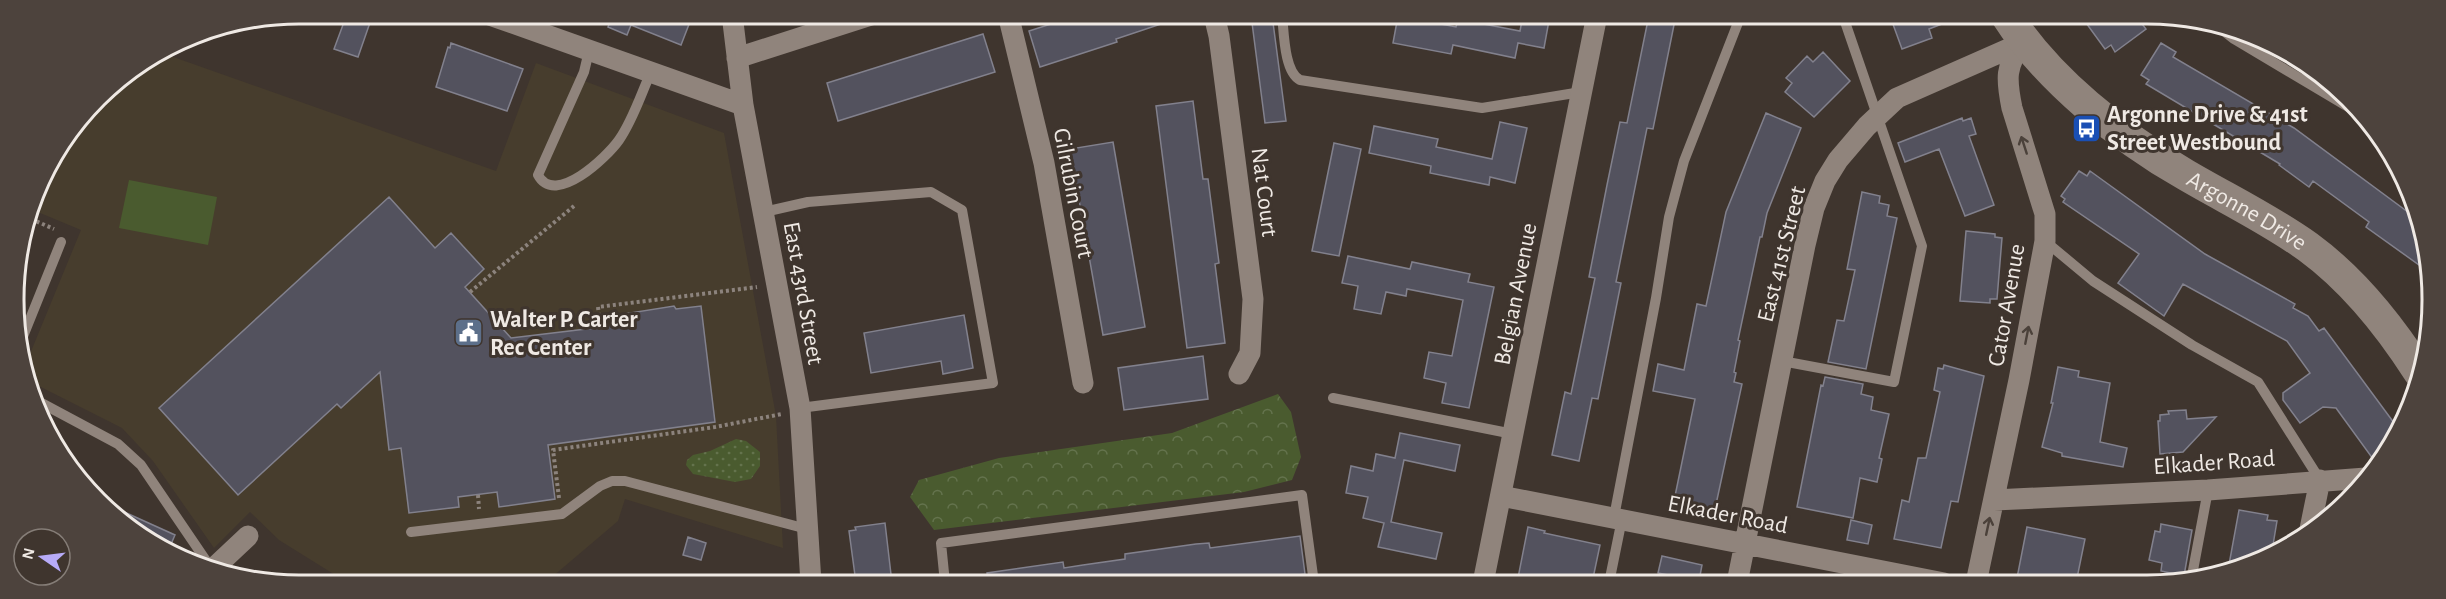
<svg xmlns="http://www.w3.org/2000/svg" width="2446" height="599" font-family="'Alegreya Sans',sans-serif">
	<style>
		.education { fill: #473d2d }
		.forest { fill: url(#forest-crowns) }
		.park { fill: url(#park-dots) }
		.pitch { fill: #4a5b2f }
		.building { fill: #53525e; stroke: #82818d; stroke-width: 1.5 }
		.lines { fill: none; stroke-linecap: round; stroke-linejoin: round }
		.path { stroke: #8c837d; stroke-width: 4; stroke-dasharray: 3 3; stroke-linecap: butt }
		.service { stroke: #90847c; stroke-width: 10 }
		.minor { stroke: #90847c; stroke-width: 21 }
		.secondary { stroke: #90847c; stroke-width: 32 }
		.oneway { stroke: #4b413a }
		.labels { text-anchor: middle; stroke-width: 6; stroke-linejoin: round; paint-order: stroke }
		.poi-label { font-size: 24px; font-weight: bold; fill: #efe9e4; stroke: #3f352e; text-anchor: start }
		.street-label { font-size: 24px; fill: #efe9e4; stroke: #3f352e }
		.rim { fill: none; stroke: #efe9e4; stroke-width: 3 }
	</style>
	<defs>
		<pattern id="forest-crowns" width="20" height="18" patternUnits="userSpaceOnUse" patternTransform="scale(1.5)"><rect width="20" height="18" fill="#4a5b2f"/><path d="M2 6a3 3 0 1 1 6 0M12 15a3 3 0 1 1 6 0" fill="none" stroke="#64734d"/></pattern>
		<pattern id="park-dots" width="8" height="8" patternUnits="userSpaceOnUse" patternTransform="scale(1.5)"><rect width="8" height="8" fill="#4a5b2f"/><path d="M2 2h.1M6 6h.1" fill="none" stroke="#64734d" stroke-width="1.8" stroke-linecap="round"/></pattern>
	</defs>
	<rect width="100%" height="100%" fill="#3f352e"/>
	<path class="education" d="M162,53L496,171L536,63L724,133L776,416L783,548L625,499L618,521L545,583H348L279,540L250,512L214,548L153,461L122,428L27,380L25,366L81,230L33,210L43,173L111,85Z"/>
	<path class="forest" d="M1278,394L1291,412L1301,457L1292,480L1244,492L934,530L910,497L919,480L999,458L1172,433Z"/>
	<path class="park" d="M736,439L746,441L760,452V466L751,479L735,482L693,474L686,465L687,460L693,455L710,451Z"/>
	<path class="pitch" d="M129,180L217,197L208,245L119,228Z"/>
	<path class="building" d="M347,14H373L358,57L334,49Z
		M605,14H693L681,45L631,25L627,35L608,27L611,18Z
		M1079,15H1179V18L1116,39L1117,42L1040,67L1029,31Z
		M1251,15H1272L1286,121L1265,123Z
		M1523,15H1550L1544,48L1518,43L1515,58L1453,45L1451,54L1393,43L1398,16L1456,27L1458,19L1520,31Z
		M1649,15H1676L1653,129L1647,128L1616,282L1621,283L1598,399L1592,398L1579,461L1552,455L1565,392L1571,394L1595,278L1589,277L1607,185L1620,122L1627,123Z
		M1890,16H1960V17L1929,29L1932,38L1902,49Z
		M2081,16H2136L2146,29L2115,52L2111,45L2105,49Z
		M983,34L995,72L838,121L827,83Z
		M451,43L523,69L507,111L436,87L448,47L450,48Z
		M2161,43L2176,52L2173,57L2294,128L2420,221L2423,226L2426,270L2366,227L2369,222L2313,181L2309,187L2279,165L2280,164L2146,84L2149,80L2141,75Z
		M1823,52L1850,81L1814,117L1785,92L1792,83L1786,78L1807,56L1813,62Z
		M1193,101L1203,179H1208L1219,263L1215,264L1225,343L1187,348L1156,106Z
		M1766,113L1801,128L1767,213L1762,237H1760L1738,340L1740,341L1734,372L1736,373L1734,382L1742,384L1715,509L1687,503L1688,498L1675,496L1695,399L1653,391L1658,364L1684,370L1697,304L1706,306L1726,212Z
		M1962,118L1963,121L1971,118L1976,134L1969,136L1994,205L1965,216L1939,149L1905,162L1898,143Z
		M1500,122L1527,128L1515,183L1490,177L1489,185L1430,173L1431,166L1369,153L1374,126L1438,139L1436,147L1492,159Z
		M1113,142L1145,327L1103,335L1070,149Z
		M1334,143L1361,149L1339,256L1312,251Z
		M2079,171L2087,176L2090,171L2205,254L2295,304L2293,308L2308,316L2319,331L2324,328L2400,431L2386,449L2373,459L2336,408L2323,407L2300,423L2283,400V393L2310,373L2287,341L2183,284L2164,316L2118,283L2139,254L2063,202L2065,199L2061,196Z
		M1862,192L1880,196L1879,203L1889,205L1887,216L1897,218L1866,369L1828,362L1837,320L1844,321L1855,270L1847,269Z
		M389,197L435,248L451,233L484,269L465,287L511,338L594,328L592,319L674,306L676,309L701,306L715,422L548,445L555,499L499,507L497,492L458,497L459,507L409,513L401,448L389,450L380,372L341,408L337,404L238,495L159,408Z
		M1966,231L1995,234V237L2002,238L1997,299H1990V303L1960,301Z
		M1348,256L1410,269L1412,262L1470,274L1468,282L1494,287L1469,408L1442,403L1446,383L1424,378L1429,352L1452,356L1463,300L1407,289L1406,296L1386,292L1381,314L1354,309L1358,286L1342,283Z
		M964,315L973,368L943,374L941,361L871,373L864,333Z
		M1203,356L1208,399L1124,410L1118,368Z
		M1944,365L1984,376L1958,502L1951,501L1941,548L1894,539L1902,500L1909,502L1918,458H1926L1940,392L1934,390L1938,368L1943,369Z
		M2058,367L2079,371L2078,377L2110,383L2100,442L2127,448L2123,467L2062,456V453L2042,447L2053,403H2051Z
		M1825,377L1863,384L1861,394L1873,397L1871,410L1889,414L1879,458L1882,459L1877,482L1860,478L1853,518L1797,507L1821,385L1823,386Z
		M2186,410L2187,419L2216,417L2183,452L2160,454L2158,421H2160V415L2169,414L2168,411Z
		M1400,433L1460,445L1455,471L1404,460L1391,522L1442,533L1436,559L1378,547L1384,523L1363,518L1368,497L1346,493L1351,466L1373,471L1376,454L1395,458Z
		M2239,510L2268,515L2267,520L2277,521L2271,557L2228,570Z
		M122,511L175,535L168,551L157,547L120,515Z
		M1851,520L1872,525L1868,544L1847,540Z
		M885,523L892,583H856L849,531L856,530L855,527Z
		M2161,524L2192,530L2184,576L2161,571L2162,563L2149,560L2155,531L2160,532Z
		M1528,527L1545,531L1544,533L1600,545L1592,583H1517Z
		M2027,527L2085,539L2076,583H2016Z
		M1300,536L1305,574L1237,583H988L987,573L1063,562L1064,568L1083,565L1125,559V554L1196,544L1209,543L1210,548Z
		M688,537L706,543L701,560L683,555Z
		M1662,556L1702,565L1699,581L1658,573Z"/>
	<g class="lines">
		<path class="path" d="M31,219L54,229
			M470,292L574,206
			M599,316L598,307L757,287
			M478,495L479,509
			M559,498L553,450L715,427L782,414"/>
		<path class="service" d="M1282,15C1284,32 1284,72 1300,80L1482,108L1581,92
			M2220,28L2234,39L2360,114
			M589,51L584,72L538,175C555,207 607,157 619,140C633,120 641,94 651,72
			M764,212L808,202L931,192L962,210L993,383L800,408
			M2045,241L2093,281L2192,345L2258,382L2320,480
			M22,339L61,242
			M1782,361L1894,382L1922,246L1843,16
			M32,398L118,444L141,465L209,565
			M1333,398L1513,434
			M1614,517L1656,298L1669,217L1684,161L1741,15
			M411,532L562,514L600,486L612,481H625L807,529
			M2191,581L2208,490
			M945,583L941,543L1302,495L1314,583
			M1609,583L1622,519"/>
		<path class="minor" d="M487,14L743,105
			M732,14L743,105L800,408L811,583
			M1008,14L1044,163L1083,383
			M1214,15L1219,36L1253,299L1250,353L1239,374
			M737,58L874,14
			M1501,496L1944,583
			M1994,500L2208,490L2366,478
			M2310,529L2320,480
			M215,567L248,536
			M1483,583L1597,15
			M1737,583L1805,245L1814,208L1825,181L1838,160L1867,126L1897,98L2024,42
			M1976,583L2019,380L2045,241V214L2012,108C2006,79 2005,66 2023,42"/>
		<path class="secondary" id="s1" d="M2007,16C2048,80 2120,137 2186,175C2227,199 2269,219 2308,247C2353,280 2389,325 2419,372"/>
	</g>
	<defs><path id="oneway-shaft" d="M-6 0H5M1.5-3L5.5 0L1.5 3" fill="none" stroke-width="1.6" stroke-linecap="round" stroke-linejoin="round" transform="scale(1.5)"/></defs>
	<g class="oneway">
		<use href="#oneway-shaft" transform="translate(2024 145) rotate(-108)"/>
		<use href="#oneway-shaft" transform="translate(2027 335) rotate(-79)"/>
		<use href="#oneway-shaft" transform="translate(1988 526) rotate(-78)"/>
	</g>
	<defs>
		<symbol id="bus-square" viewBox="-11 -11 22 22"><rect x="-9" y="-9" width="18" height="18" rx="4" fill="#1a4fb4" stroke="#3f352e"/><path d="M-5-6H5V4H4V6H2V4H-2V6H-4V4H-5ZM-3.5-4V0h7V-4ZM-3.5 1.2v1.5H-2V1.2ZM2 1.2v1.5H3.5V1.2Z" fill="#fff"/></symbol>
		<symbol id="civic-square" viewBox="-11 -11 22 22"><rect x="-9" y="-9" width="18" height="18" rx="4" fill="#5c6f8a" stroke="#3f352e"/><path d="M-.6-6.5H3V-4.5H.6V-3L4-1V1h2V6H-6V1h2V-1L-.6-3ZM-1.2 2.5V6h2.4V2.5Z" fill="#fff"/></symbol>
	</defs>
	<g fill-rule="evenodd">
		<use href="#bus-square" x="2070" y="112" width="33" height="33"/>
		<use href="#civic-square" x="452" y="316" width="33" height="33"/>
	</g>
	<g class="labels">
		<g class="poi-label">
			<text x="2107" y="122">Argonne Drive &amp; 41st<tspan x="2107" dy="28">Street Westbound</tspan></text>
			<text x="490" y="327">Walter P. Carter<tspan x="490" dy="28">Rec Center</tspan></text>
		</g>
		<g class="street-label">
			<text transform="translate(1265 192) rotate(83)" y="8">Nat Court</text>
			<text transform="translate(1074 193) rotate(79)" y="8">Gilrubin Court</text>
			<text dy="8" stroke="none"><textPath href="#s1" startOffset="312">Argonne Drive</textPath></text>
			<text transform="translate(1781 254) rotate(-76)" y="8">East 41st Street</text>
			<text transform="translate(804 293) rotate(80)" y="8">East 43rd Street</text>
			<text transform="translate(1515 294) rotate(-79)" y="8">Belgian Avenue</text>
			<text transform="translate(2006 305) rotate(-80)" y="8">Cator Avenue</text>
			<text transform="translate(2214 462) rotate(-4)" y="8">Elkader Road</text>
			<text transform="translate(1728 514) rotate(11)" y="8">Elkader Road</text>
		</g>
	</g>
	<path d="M0 0H2446V599H0ZM299 24H2147A275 275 0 0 1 2422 299V300A275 275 0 0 1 2147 575H299A275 275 0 0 1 24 300V299A275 275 0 0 1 299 24Z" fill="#4d433d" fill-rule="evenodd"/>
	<path class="rim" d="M299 24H2147A275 275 0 0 1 2422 299V300A275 275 0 0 1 2147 575H299A275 275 0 0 1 24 300V299A275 275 0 0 1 299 24Z"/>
	<g transform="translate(42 557) rotate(284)"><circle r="28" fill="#3f352e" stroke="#857d77" stroke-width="1.5"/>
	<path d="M0-4.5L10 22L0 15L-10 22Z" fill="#b7abf8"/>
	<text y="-9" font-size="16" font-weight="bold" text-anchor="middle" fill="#efe9e4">N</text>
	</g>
</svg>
